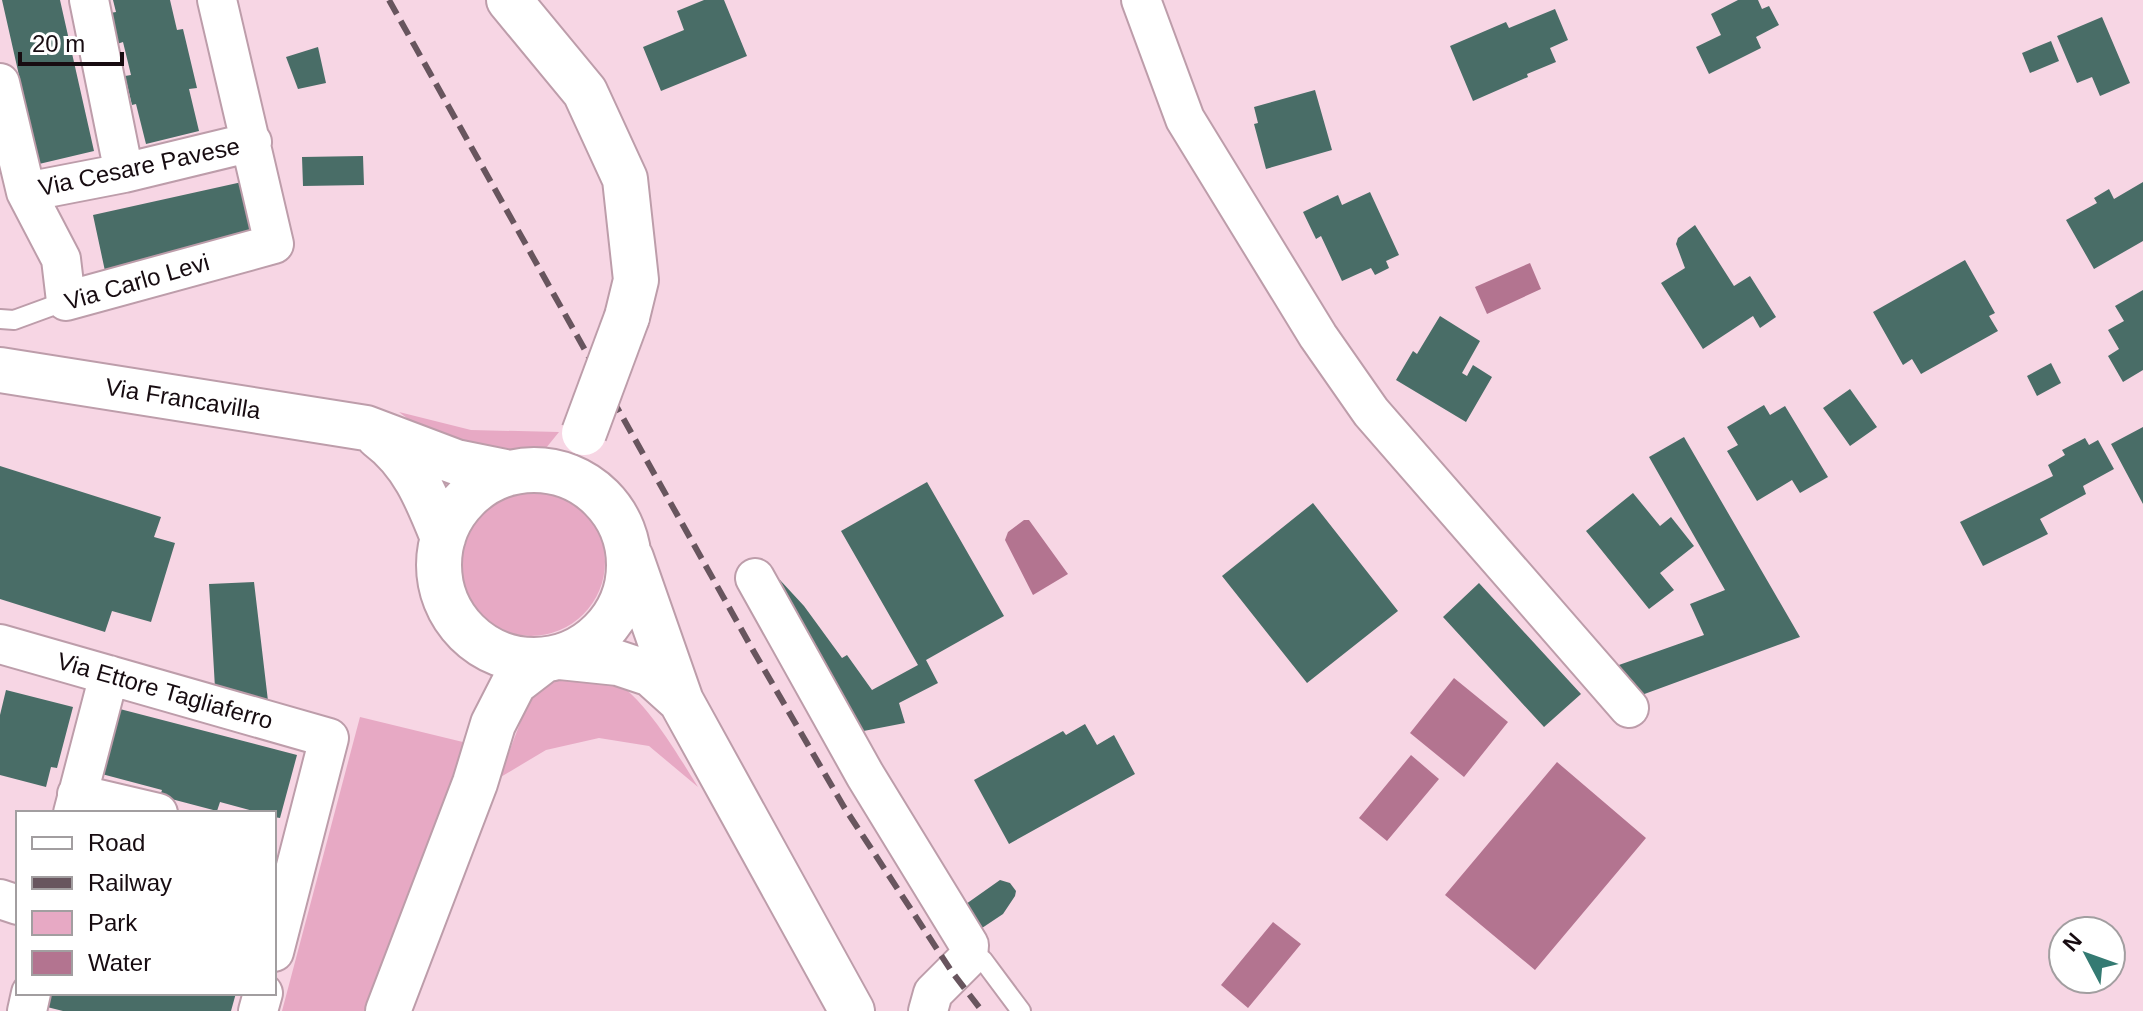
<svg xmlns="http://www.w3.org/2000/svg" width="2143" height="1011" font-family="Helvetica,sans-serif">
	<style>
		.green { fill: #e7a9c4 }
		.water { fill: #b37490 }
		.building { fill: #496d67 }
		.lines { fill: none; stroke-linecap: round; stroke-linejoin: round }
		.lane-casing { stroke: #bd9daa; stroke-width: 22 }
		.street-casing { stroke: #bd9daa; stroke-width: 42 }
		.secondary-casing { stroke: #bd9daa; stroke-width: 48 }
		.lane { stroke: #fff; stroke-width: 18 }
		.street { stroke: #fff; stroke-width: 38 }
		.secondary { stroke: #fff; stroke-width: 44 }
		.rail { stroke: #68555e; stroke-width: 6; stroke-dasharray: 16 8; stroke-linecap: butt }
		.secondary-bridge-casing { stroke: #bd9daa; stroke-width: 48; stroke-linecap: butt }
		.secondary-bridge { stroke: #fff; stroke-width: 44 }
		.labels { text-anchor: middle; stroke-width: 6; stroke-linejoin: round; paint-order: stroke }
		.street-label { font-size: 24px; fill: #170c11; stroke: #fff }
	</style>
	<rect width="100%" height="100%" fill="#f7d6e4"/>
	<path class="green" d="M399,412L471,430L559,432L533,464L498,466L451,452Z
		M457 562a74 74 0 1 1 148 0a74 74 0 1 1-148 0Z
		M567,675C578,675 596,672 605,676C642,691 677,754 698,787L649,746L599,738L546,750L499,778L524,713L541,683Z
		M360,717L467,743L364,1011H282Z"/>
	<path class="water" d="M1530,263L1541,289L1487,314L1475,287Z
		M1024,520H1029L1068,574L1033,595L1005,540L1008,532Z
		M1454,678L1508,722L1464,777L1410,733Z
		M1411,755L1439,779L1387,841L1359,818Z
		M1557,762L1646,838L1535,970L1445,895Z
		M1273,922L1301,944L1248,1008L1221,985Z"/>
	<path class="building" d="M2,0H60L94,151L39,164Z
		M113,0H170L177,30L183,29L197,88L189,89L199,131L146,144L136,104L132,105L125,76L131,75L123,42L117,44L110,13L116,12Z
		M704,0H724L747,56L661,91L643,47L684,30L677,11Z
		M1738,0H1758L1762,9L1769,6L1779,25L1756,37L1761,48L1709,74L1696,47L1721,35L1711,14Z
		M1555,9L1568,40L1550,48L1556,62L1527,74L1528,77L1473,101L1450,46L1506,22L1509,28Z
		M2102,17L2130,83L2100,96L2092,77L2077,83L2057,36Z
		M2051,41L2059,61L2030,73L2022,53Z
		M318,47L326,83L298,89L286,57Z
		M1315,90L1332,150L1266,169L1254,124L1258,123L1254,107Z
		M363,156L364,185L303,186L302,157Z
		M242,182L254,236L105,271L93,215Z
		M2143,182V241L2094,269L2066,220L2097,203L2094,198L2109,189L2114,199Z
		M1370,192L1399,255L1386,261L1389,268L1375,275L1371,268L1342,281L1321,236L1316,239L1303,212L1338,195L1342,205Z
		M1695,225L1734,286L1750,276L1776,317L1760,328L1753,316L1703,349L1661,283L1685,268L1676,244L1678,238Z
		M1965,260L1995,313L1989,316L1998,331L1921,374L1912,359L1903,365L1873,312Z
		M2143,290V370L2123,382L2108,356L2119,349L2108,330L2124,321L2115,306Z
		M1440,316L1480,341L1462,373L1467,376L1473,365L1492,377L1466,422L1396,380L1413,351L1417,354Z
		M2051,363L2061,383L2037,396L2027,376Z
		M1850,389L1877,427L1850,446L1823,408Z
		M1764,405L1770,415L1785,406L1828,477L1800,493L1792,480L1757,501L1727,451L1738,445L1727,427Z
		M2143,427V504L2111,444Z
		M1684,437L1800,637L1639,696L1599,672L1704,635L1690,604L1725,590L1649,457Z
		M2085,438L2089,445L2098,440L2114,469L2083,486L2086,494L2040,519L2048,534L1983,566L1960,522L2053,476L2048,465L2065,455L2062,450Z
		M0,466L161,517L154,537L175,543L151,622L112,611L105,632L0,599Z
		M927,482L1004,616L926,660L938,683L899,703L905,723L848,734L771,584L780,580L804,606L842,658L847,655L872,690L918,665L841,531Z
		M1633,493L1660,526L1671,517L1694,546L1660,573L1674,590L1649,609L1586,531Z
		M1313,503L1398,611L1307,683L1222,576Z
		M254,582L268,701L215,688L209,584Z
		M1479,583L1581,694L1544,727L1443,617Z
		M6,690L73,707L57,768L51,767L46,787L0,775V715Z
		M116,708L297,755L280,818L274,817V813H261L220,802L217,811L160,796L162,790L98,773Z
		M1085,724L1097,745L1114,735L1135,774L1009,844L974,780L1063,731L1066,735Z
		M1000,880L1010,883L1016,891L1015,896L1003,914L982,928L977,927L966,904Z
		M42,993H236L231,1011H63L39,1005Z"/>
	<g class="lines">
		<defs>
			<path id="lane" d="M0,319L14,320L66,301
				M968,958L975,957L983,960L1021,1011"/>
			<path id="street" d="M89,0L124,173
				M1141,0L1185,119L1318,336L1371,412L1629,708
				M0,83L26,192L61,259L66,301L274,244L217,0
				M26,192L124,173L252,142
				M755,578L865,775L969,945L968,958L933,993L928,1011
				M0,644L329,738L274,952
				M77,794L158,813
				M73,813L109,675
				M0,899L18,905
				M27,1011L31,993
				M258,1011L263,993"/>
			<path id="secondary" d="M509,0L585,92L625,179L636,280L627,317
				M0,370L366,428L456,462L510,473
				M378,436C413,462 427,498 443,538
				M439 565a95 95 0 1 1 190 0a95 95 0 1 1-190 0Z
				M631,558L681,701L852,1011
				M560,657L618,663L651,674L681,701
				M388,1011L475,783L493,724L514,683L544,660"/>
		</defs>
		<use href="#lane" class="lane-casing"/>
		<use href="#street" class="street-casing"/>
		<use href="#secondary" class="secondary-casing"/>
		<use href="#lane" class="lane"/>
		<use href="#street" class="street"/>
		<use href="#secondary" class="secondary"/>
		<path class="rail" d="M389,0L754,652L844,807L952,972L982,1011"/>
		<defs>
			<path id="secondary-bridge" d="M584,433L627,317"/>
		</defs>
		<use href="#secondary-bridge" class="secondary-bridge-casing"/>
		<use href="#secondary-bridge" class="secondary-bridge"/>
	</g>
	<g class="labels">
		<g class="street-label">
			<text transform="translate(139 167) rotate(-12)" y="8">Via Cesare Pavese</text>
			<text transform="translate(137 282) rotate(-16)" y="8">Via Carlo Levi</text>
			<text transform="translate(183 399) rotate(9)" y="8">Via Francavilla</text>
			<text transform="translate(165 691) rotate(16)" y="8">Via Ettore Tagliaferro</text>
		</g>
	</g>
	<rect x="16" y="811" width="260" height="184" fill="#ffffff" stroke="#a29ea0" stroke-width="2"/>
	<rect x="32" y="837" width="40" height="12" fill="#ffffff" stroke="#a29ea0" stroke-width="2"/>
	<text x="88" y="851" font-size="24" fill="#170c11">Road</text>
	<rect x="32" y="877" width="40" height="12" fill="#68555e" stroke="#a29ea0" stroke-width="2"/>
	<text x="88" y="891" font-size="24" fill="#170c11">Railway</text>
	<rect x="32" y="911" width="40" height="24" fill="#e7a9c4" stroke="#a29ea0" stroke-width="2"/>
	<text x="88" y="931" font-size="24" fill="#170c11">Park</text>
	<rect x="32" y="951" width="40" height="24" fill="#b37490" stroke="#a29ea0" stroke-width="2"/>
	<text x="88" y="971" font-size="24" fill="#170c11">Water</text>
	<g transform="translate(2087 955) rotate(311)"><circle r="38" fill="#ffffff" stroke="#a29ea0" stroke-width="2"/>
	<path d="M0-6L14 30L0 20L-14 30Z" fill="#347a72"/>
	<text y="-12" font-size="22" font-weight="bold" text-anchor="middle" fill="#170c11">N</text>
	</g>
	<path d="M20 52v12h102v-12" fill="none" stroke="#170c11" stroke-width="4"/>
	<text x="32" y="52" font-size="24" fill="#170c11" stroke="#ffffff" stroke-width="6" paint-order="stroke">20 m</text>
</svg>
